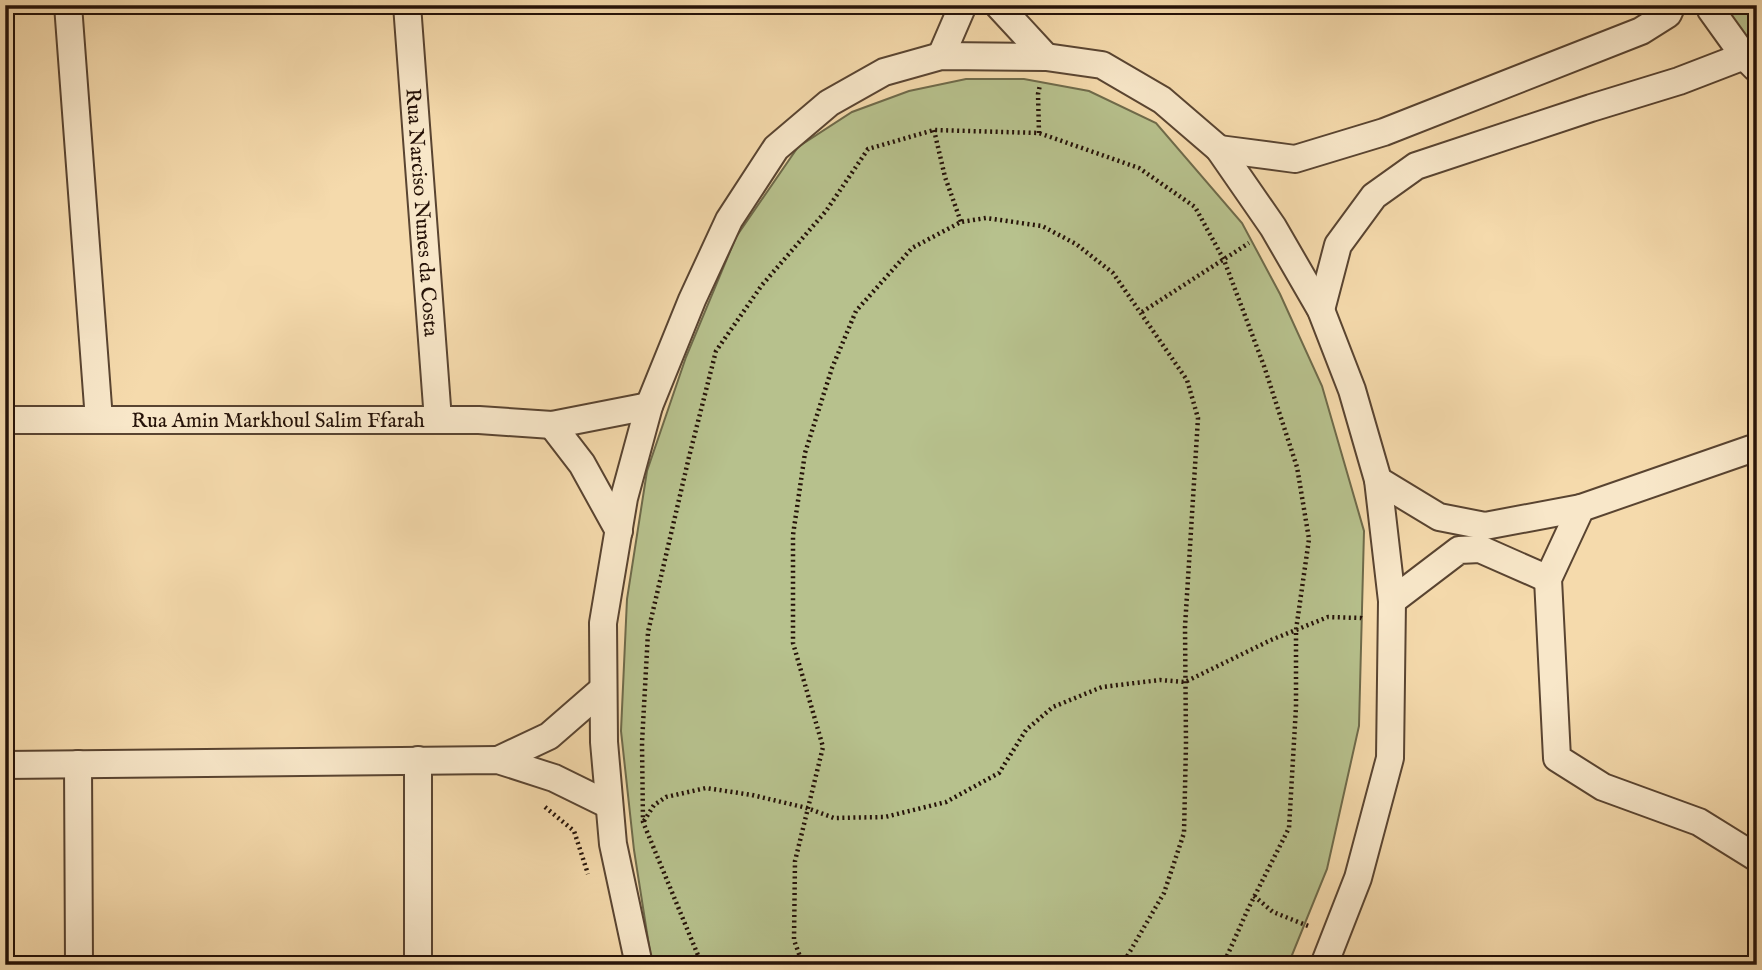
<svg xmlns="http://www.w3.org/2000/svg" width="1762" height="970" font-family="'IM FELL English',serif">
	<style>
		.green { fill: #b7c18d; stroke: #6e6a4a; stroke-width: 2 }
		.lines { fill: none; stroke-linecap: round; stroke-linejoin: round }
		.minor-casing { stroke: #594431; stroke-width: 30 }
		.path { stroke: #251208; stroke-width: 4.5; stroke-dasharray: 2 3.5; stroke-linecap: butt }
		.minor { stroke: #f8e7c9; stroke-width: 26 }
		.labels { text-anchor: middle; stroke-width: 5; stroke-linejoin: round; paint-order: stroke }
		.street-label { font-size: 21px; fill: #251208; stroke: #f8e7c9 }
	</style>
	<rect width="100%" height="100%" fill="#f5daac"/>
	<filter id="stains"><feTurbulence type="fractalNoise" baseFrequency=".00286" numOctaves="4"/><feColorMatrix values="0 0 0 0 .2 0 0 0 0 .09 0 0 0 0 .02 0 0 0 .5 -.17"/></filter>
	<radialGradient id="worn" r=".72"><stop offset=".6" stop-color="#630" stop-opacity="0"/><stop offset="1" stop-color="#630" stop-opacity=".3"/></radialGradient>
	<path class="green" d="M1720,5H1757V55Z
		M966,79H1024L1089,91L1156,123L1242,223L1280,294L1322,386L1364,531L1359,726L1327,869L1288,965H652L634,850L621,731L627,599L647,471L686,357L736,237L798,147L852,112L909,91Z"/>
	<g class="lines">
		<defs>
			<g id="minor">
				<path d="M68,5L99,420"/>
				<path id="s1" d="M407,5L438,420"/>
				<path d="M998,5L1046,57"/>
				<path d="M1709,5L1711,10L1744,56L1756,68"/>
				<path d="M941,56L963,5"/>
				<path d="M1219,149L1295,159L1384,132L1641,31L1668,14L1672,5"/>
				<path d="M1321,310L1338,245L1374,196L1416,166L1591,108L1679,81L1744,56"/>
				<path id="s2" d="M5,420H479L552,425L649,406"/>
				<path d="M552,425L582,464L619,531"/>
				<path d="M1757,450L1751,449L1581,508L1548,579L1557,758L1603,787L1699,822L1757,858"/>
				<path d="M1378,480L1439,517L1485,526L1581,508"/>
				<path d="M1392,601L1459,550L1480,549L1548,579"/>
				<path d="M418,760V965"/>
				<path d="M498,760L549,736L603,689"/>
				<path d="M78,764L79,965"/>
				<path d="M5,765L498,760L554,778L609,805"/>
				<path d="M639,965L613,844L604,742L603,623L624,498L649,406L692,300L729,220L776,148L829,103L884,72L941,56L1046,57L1102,65L1162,100L1219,149L1273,227L1321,310L1352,390L1378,480L1392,601L1390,758L1358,878L1324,965"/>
			</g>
		</defs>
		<use href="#minor" class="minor-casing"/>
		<path class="path" d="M934,130L945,177L961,222
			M1039,133L1038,94L1040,85
			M1142,312L1249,243
			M545,807L574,831L588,874
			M644,821L654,805L666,797L706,788L752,795L807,808L834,818L885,817L946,802L999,773L1026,730L1053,707L1102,687L1160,680L1185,682L1271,640L1328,617L1361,618L1363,619
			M1254,896L1273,912L1311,927
			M702,965L643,822L642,743L648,632L689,457L716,351L762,285L826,211L868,149L934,130L1039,133L1139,168L1195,207L1224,260L1264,366L1297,467L1309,539L1296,630V707L1289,828L1248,909L1223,965
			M803,965L794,940L795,861L823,747L793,643V535L805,453L832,368L856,311L912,248L961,222L986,218L1042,226L1076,244L1113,273L1187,380L1198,418L1185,627L1186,744L1184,833L1164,893L1122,965"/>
		<use href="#minor" class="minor"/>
	</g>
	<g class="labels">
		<g class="street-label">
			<text dy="7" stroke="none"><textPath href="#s1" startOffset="208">Rua Narciso Nunes da Costa</textPath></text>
			<text dy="7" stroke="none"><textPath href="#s2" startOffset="273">Rua Amin Markhoul Salim Ffarah</textPath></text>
		</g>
	</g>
	<rect width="1762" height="970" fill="none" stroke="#f5daac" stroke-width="28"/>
	<rect x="7" y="7" width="1748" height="956" fill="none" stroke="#251208" stroke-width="3.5"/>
	<rect x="14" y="14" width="1734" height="942" fill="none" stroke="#251208" stroke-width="2"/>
	<rect width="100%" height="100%" filter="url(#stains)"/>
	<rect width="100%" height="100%" fill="url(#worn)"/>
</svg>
